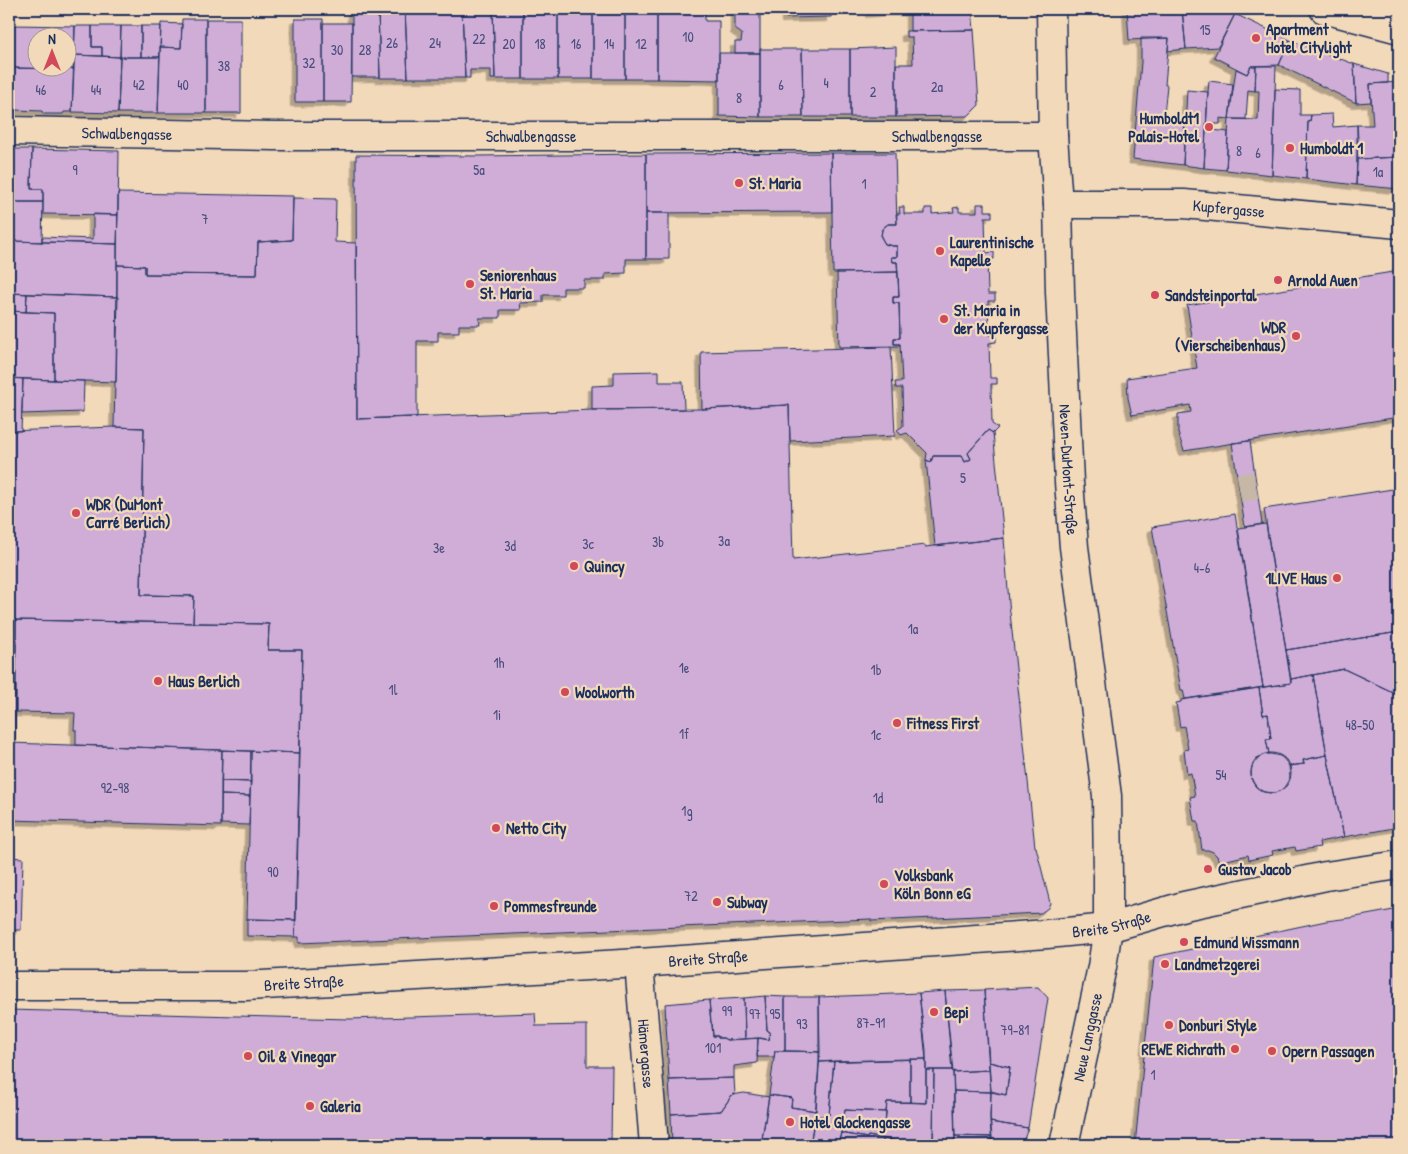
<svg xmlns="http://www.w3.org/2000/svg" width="1408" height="1154" font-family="'Patrick Hand',sans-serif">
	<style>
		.building { fill: #d0add7; stroke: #1b2f5e; fill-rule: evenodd; filter: url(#shadow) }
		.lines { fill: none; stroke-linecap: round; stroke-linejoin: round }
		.street-tunnel { stroke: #c7b7a7; stroke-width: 28; stroke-dasharray: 28 14; stroke-linecap: butt }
		.street-casing { stroke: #1b2f5e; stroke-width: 31 }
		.street { stroke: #f2d9b9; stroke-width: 28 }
		.poi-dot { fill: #d1495b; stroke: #f2d9b9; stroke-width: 2 }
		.labels { text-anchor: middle; stroke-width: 4.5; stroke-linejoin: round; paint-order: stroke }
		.number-label { font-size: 14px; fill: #484e7c }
		.poi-label { font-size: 16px; font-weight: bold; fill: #1b2f5e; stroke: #f2d9b9; text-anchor: start }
		.street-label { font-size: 16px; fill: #1b2f5e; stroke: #f2d9b9 }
	</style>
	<defs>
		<filter id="shadow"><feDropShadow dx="-4.5" dy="4.5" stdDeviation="0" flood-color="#0004"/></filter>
	</defs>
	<rect width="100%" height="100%" fill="#f2d9b9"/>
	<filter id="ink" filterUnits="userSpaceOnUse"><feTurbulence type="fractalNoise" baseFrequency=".02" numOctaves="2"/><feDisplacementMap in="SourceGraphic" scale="10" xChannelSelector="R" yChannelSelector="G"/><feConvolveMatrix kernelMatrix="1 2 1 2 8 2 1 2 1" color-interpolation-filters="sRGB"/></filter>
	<g filter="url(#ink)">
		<path class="building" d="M9,9H13L12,25H9Z
			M352,9H378L380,77H352Z
			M378,9H405L408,78H380Z
			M405,9H462L465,78H408Z
			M462,9H493L495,79H491V70H470V78H465Z
			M493,9H523V79H495Z
			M523,9H558V79H523Z
			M558,9H593V79H558Z
			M593,9H625V79H593Z
			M625,9H657V79H625Z
			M657,9H705V21H719V80L657,79Z
			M735,9H760V53H735V42H741L742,34L735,29Z
			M786,9H831V17L786,18Z
			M870,9H893V11L870,13Z
			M893,9H910V11H893Z
			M910,9H972L974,30L910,31Z
			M1127,9H1182L1186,49L1168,51L1169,38L1129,40Z
			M1182,9H1226L1235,14L1218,47L1186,49Z
			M1235,14L1290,40L1279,65L1251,66L1247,74L1214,57Z
			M182,19H206V113H158L160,47L181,48Z
			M206,19H241V113H206Z
			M295,19H323V102H295Z
			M161,23L182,24L181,48L160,47Z
			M323,23H352L351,102H323Z
			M9,25H12L10,68H9Z
			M12,25L75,26L74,69L10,68ZM38,38H68V68H38Z
			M75,26H92V47H102V56L74,55Z
			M92,26H121L120,57L102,56V47H92Z
			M121,26H141V57H120Z
			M141,26H161L160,57H141Z
			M974,30L979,105L968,116L896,117V64H913L912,37H906V31Z
			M1141,38H1169L1165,85H1167L1164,115L1185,118L1183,165L1133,159L1141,62Z
			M1290,40L1354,64L1356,103L1279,65Z
			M896,47V117H850V49Z
			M760,49H802L803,117H760Z
			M802,49H850V117H803Z
			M719,53H760V117L719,116Z
			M74,55L120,57L118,113L72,112Z
			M120,57H160L158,113H118Z
			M1354,64L1388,74V83L1370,84L1371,102L1356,103Z
			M1251,66H1256L1255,91L1248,90L1246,119H1229L1236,69L1247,74Z
			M1256,66H1276L1272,175L1226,170L1229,119L1258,120L1259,91H1255Z
			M9,68L74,69L72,112H64L63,114H43L42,111L16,110L14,115H9Z
			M1209,81L1233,84L1229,119L1220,118V124H1213V130L1228,132L1226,170L1204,168L1208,92Z
			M1399,82V157L1357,159V125H1373L1370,84Z
			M1275,89L1300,90V115H1311L1310,121H1308L1306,179L1272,175Z
			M1187,90L1208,92L1204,168L1183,165Z
			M1332,114L1333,127L1357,125L1358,139L1356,185L1306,179L1308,121H1310L1311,115Z
			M9,149H32L31,189H43V202H13L12,241H9Z
			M32,149L119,151L118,215L43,214V189H31Z
			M831,153L832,212L646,213V154Z
			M831,153H895L897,224H888L882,229L881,237L885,244L892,246H897V257H891L892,262H897L898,272L833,273Z
			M646,154V259H626V273L605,274V280H584V288H563V295H543V302L520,303L521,310H500V318H479L480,325H459V332H438V341H417V417L357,419L356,155L477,156Z
			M1399,157V189L1356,185L1357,159Z
			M118,193L293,196L292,240L258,242L257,275L145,274V266L117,265Z
			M293,198L336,199L335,242L356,243L357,419L592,410L702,409L789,405L793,560L925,545V547L1004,538L1009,603L1035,847H1036L1050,903L1048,908L1041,913L871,921V919L299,943V937H295V934L302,650H268L269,624L193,623L194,596L141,595L144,428L114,427L115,382H116L117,265L145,266V274L257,275L258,242L292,240Z
			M13,202H43L42,242L12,241Z
			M977,204H985V211H992V217H985L986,253L994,252V259H987L988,294H995V301H988L989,335H996V342L989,343L990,378H997V384H991L992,424L998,428L993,433L988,430L968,453L971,459L965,462L962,456H933L931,462L926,460L927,453L907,433L901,435L897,430L903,426L902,388H896L895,382H902L900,344H894V338H900L899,303H893V297H899L897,262H892L891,257H897V246H892L885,244L881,237L882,229L888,224H897L896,214H900L899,207H904V214H925V208H932V214L954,212L953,208L959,207V212H977Z
			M646,213H669V259H646Z
			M93,214L118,215L117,244L42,242V237L93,239Z
			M9,241H12L11,293H9Z
			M12,241L117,244V297L11,293Z
			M1399,271V417L1184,451L1178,433V414L1191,412L1190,405L1132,415L1128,398L1127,378L1197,368L1187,305Z
			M898,272L899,297H893V303H899L900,338H894V344H900V346L839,347L837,273Z
			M9,293L27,294L26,312L9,311Z
			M27,294L118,297L116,382L54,380V313L26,312Z
			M9,311L54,313V380L9,378Z
			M891,347L895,436L790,441L789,405L702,409L701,352Z
			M659,371V382H683L684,409L592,410V386L614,385V372Z
			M9,378L23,379L21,431H9Z
			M23,379L84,381L83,412L22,414Z
			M114,427L144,428L141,595L194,596L193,623L9,620V431Z
			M988,430L993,433L1004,538L935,546L926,460L931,462L933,456H962L965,462L971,459L968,453Z
			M1250,441L1262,524L1245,527L1232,443Z
			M1399,488V632L1286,650L1264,509Z
			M1235,514L1263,687L1185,699L1183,690H1181L1152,527L1190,521V522L1199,521L1198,520Z
			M1266,524L1291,683L1263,687L1238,528Z
			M9,620H16L15,743H9Z
			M16,620L269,624L268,650H302L300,753L76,745V730H74L75,713L16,712Z
			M1399,632V695L1344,669L1291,679L1286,650Z
			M1344,669L1399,695V827L1344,837L1327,755L1313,675Z
			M1313,675L1327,755L1303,760L1304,764L1289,766L1284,759L1280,756L1271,754H1269L1266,739H1271L1268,714L1263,715L1259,688L1291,683V679Z
			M1259,688L1263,715L1268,714L1271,739H1266L1269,754L1263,755L1259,758L1252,766L1251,773L1252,781L1256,787L1263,792L1275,793L1283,789L1287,783L1290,777L1289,766L1304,764L1303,760L1327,755L1344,837L1319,842L1320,847L1296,851L1295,847L1272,851L1273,855L1249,860L1248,855L1219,862L1217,856L1213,852L1208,850H1202L1198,821H1194L1190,797L1195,796L1191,773L1187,774L1184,750L1188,749L1184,726L1180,727L1176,703L1181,702V700Z
			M9,743L222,750L221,826L9,820Z
			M222,750L251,751V782L221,781Z
			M251,751L300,753L296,920L247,919Z
			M1251 773a20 20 0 1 1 40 0a20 20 0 1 1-40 0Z
			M221,781L251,782L250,796L221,795Z
			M221,795L250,796L249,825L221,824Z
			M9,857L23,858L21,930H9Z
			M1399,909V1145H1135L1154,957L1326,921L1350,918Z
			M247,919L296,920L295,937L247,936Z
			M1038,987L1048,998L1028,1128L990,1122L991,1092L1006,1095L1010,1067L989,1062L984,990Z
			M984,990L989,1070L953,1072L945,991Z
			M945,991L952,1070H926V1050L919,993Z
			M919,993L926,1059L819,1062V997Z
			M765,996L785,997V1051H775L774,1057H757L758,1038L769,1040L770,1032L767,1030Z
			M765,996L767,1030L770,1032L769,1040L761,1038L745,1039L744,998Z
			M785,997H819L820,1052L785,1051Z
			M744,998L745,1039L727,1040L723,1038H718V1036H713L712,1024L711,1023L709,1000Z
			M709,1000L711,1023L712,1024L713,1036H718V1038H723L727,1040L758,1038L757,1063L734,1066V1078L669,1080L665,1004Z
			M9,1010L349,1019L535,1013L536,1026L587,1025V1066H612L611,1145H9Z
			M775,1051H797L820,1052L816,1111L791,1107L792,1098L769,1095Z
			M910,1059V1102H887L886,1112L845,1110L843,1124L813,1126L815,1117L829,1115L834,1061Z
			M910,1059H926V1103L910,1102Z
			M834,1061L829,1115L815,1117L819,1062Z
			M989,1062L1010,1067L1006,1095L991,1091Z
			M926,1070H934L933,1145H921L868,1136L867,1138L841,1133L843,1124L885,1125L887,1102L926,1103Z
			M934,1070H952L953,1072L955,1145H933Z
			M989,1070L991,1092L954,1091L953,1072Z
			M734,1078L735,1095H732L721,1111L671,1114L669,1080Z
			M954,1091L991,1092L990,1116L992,1137L955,1136Z
			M744,1093L769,1097L761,1145H672L671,1114L721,1111L732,1095Z
			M769,1095L792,1098L791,1107L816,1111L810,1145H761Z
			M845,1110L886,1112L885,1125L843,1124Z
			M990,1122L1028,1128L1022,1145H992Z
			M843,1124L838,1145H810L813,1126Z
			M841,1133L867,1138L868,1136L883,1139L882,1145H838Z
			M955,1136L992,1137V1145H955Z
			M883,1139L904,1142V1145H882Z
			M904,1142L921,1145H904Z"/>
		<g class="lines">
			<path class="street-tunnel" d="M1239,488L1256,485"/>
			<defs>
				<g id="street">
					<path id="s1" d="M1051,9L1053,136L1058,204L1060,292L1069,482L1074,547L1107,796L1108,877V928L1102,967L1064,1145"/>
					<path d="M1324,9L1399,29"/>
					<path id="s2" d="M9,131L274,136H1053"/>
					<path id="s3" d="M1058,204H1184L1399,224"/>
					<path id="s4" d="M639,963L654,1145"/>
					<path id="s5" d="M9,986H246L639,963L1047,934L1108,928L1184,906L1326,876L1399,865"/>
				</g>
			</defs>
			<use href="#street" class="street-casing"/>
			<use href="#street" class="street"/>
		</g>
	</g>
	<g class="poi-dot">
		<circle cx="1256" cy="38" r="5"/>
		<circle cx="1209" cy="127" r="5"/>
		<circle cx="1290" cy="148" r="5"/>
		<circle cx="739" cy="183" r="5"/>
		<circle cx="940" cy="251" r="5"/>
		<circle cx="1278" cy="280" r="5"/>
		<circle cx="470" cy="284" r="5"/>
		<circle cx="1155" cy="295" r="5"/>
		<circle cx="944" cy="319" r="5"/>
		<circle cx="1296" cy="336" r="5"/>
		<circle cx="76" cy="513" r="5"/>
		<circle cx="574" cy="566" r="5"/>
		<circle cx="1337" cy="578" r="5"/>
		<circle cx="158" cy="681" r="5"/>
		<circle cx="565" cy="692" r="5"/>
		<circle cx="897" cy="723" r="5"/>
		<circle cx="496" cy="828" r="5"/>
		<circle cx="1208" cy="869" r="5"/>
		<circle cx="884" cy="884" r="5"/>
		<circle cx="717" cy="902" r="5"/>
		<circle cx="494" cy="906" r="5"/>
		<circle cx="1184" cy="942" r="5"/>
		<circle cx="1165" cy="964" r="5"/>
		<circle cx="934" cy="1012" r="5"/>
		<circle cx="1169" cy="1025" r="5"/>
		<circle cx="1235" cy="1049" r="5"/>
		<circle cx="1272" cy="1051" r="5"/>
		<circle cx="248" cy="1056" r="5"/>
		<circle cx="310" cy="1106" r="5"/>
		<circle cx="790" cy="1122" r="5"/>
	</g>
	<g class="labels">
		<g class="number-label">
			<text x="1205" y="35">15</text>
			<text x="688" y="42">10</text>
			<text x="479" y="44">22</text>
			<text x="392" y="48">26</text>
			<text x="435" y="48">24</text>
			<text x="509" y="49">20</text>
			<text x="540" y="49">18</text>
			<text x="576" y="49">16</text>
			<text x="609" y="49">14</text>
			<text x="641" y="49">12</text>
			<text x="337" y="55">30</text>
			<text x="365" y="55">28</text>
			<text x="309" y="68">32</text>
			<text x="224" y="71">38</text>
			<text x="826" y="88">4</text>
			<text x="139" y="90">42</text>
			<text x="183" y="90">40</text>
			<text x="781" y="90">6</text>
			<text x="937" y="92">2a</text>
			<text x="41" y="95">46</text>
			<text x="96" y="95">44</text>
			<text x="873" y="97">2</text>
			<text x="739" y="103">8</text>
			<text x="1239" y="156">8</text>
			<text x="1258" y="158">6</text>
			<text x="75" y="175">9</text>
			<text x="479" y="175">5a</text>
			<text x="1378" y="177">1a</text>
			<text x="864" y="189">1</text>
			<text x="205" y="224">7</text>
			<text x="963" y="483">5</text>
			<text x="724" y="546">3a</text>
			<text x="658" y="547">3b</text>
			<text x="588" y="549">3c</text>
			<text x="510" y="551">3d</text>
			<text x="439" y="553">3e</text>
			<text x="1202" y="573">4-6</text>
			<text x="913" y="634">1a</text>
			<text x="499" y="668">1h</text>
			<text x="684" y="673">1e</text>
			<text x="876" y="675">1b</text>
			<text x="393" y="695">1l</text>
			<text x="497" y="720">1i</text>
			<text x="1360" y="730">48-50</text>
			<text x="684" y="739">1f</text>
			<text x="876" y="740">1c</text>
			<text x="1221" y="780">54</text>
			<text x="115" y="793">92-98</text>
			<text x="878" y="803">1d</text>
			<text x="687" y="816">1g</text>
			<text x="273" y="877">90</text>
			<text x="691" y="901">72</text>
			<text x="727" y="1016">99</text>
			<text x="755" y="1019">97</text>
			<text x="775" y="1019">95</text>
			<text x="871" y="1028">87-91</text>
			<text x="802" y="1029">93</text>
			<text x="1015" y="1035">79-81</text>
			<text x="713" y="1053">101</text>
			<text x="1153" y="1080">1</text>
		</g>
		<g class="poi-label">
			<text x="1266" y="35">Apartment<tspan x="1266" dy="18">Hotel Citylight</tspan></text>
			<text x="1199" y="124" text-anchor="end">Humboldt1<tspan x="1199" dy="18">Palais-Hotel</tspan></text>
			<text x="1300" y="154">Humboldt 1</text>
			<text x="749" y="189">St. Maria</text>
			<text x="950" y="248">Laurentinische<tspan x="950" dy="18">Kapelle</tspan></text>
			<text x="480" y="281">Seniorenhaus<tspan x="480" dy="18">St. Maria</tspan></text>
			<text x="1288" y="286">Arnold Auen</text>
			<text x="1165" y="301">Sandsteinportal</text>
			<text x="954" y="316">St. Maria in<tspan x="954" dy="18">der Kupfergasse</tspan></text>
			<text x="1286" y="333" text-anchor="end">WDR<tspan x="1286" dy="18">(Vierscheibenhaus)</tspan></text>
			<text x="86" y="510">WDR (DuMont<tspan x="86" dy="18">Carré Berlich)</tspan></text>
			<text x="584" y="572">Quincy</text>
			<text x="1327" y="584" text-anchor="end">1LIVE Haus</text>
			<text x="168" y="687">Haus Berlich</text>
			<text x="575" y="698">Woolworth</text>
			<text x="907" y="729">Fitness First</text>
			<text x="506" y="834">Netto City</text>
			<text x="1218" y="875">Gustav Jacob</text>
			<text x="894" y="881">Volksbank<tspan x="894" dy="18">Köln Bonn eG</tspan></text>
			<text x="727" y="908">Subway</text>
			<text x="504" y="912">Pommesfreunde</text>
			<text x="1194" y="948">Edmund Wissmann</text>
			<text x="1175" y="970">Landmetzgerei</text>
			<text x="944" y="1018">Bepi</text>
			<text x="1179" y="1031">Donburi Style</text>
			<text x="1225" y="1055" text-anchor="end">REWE Richrath</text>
			<text x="1282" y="1057">Opern Passagen</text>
			<text x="258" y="1062">Oil &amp; Vinegar</text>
			<text x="320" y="1112">Galeria</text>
			<text x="800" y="1128">Hotel Glockengasse</text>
		</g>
		<g class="street-label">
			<text dy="6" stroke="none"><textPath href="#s2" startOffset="118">Schwalbengasse</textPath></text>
			<text dy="6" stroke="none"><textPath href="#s2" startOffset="522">Schwalbengasse</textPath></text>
			<text dy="6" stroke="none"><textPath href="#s2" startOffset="928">Schwalbengasse</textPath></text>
			<text dy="6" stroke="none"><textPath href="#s3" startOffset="171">Kupfergasse</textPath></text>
			<text dy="6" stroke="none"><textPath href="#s1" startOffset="461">Neven-DuMont-Straße</textPath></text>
			<text dy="6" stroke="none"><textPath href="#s5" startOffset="1105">Breite Straße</textPath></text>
			<text dy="6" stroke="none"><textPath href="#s5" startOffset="700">Breite Straße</textPath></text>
			<text dy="6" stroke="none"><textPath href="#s5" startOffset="295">Breite Straße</textPath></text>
			<text transform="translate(1087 1037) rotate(-78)" y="6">Neue Langgasse</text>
			<text dy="6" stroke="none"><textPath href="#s4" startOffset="91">Hämergasse</textPath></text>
		</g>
	</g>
	<rect width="1408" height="1154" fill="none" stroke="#f2d9b9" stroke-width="30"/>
	<rect x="15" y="15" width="1378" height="1124" fill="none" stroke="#1b2f5e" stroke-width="2" filter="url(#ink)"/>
	<g transform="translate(52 52)"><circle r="24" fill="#f2d9b9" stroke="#9c9595"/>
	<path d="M0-4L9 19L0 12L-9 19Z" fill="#d1495b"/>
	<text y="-8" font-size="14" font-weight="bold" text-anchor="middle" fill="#1b2f5e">N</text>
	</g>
</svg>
